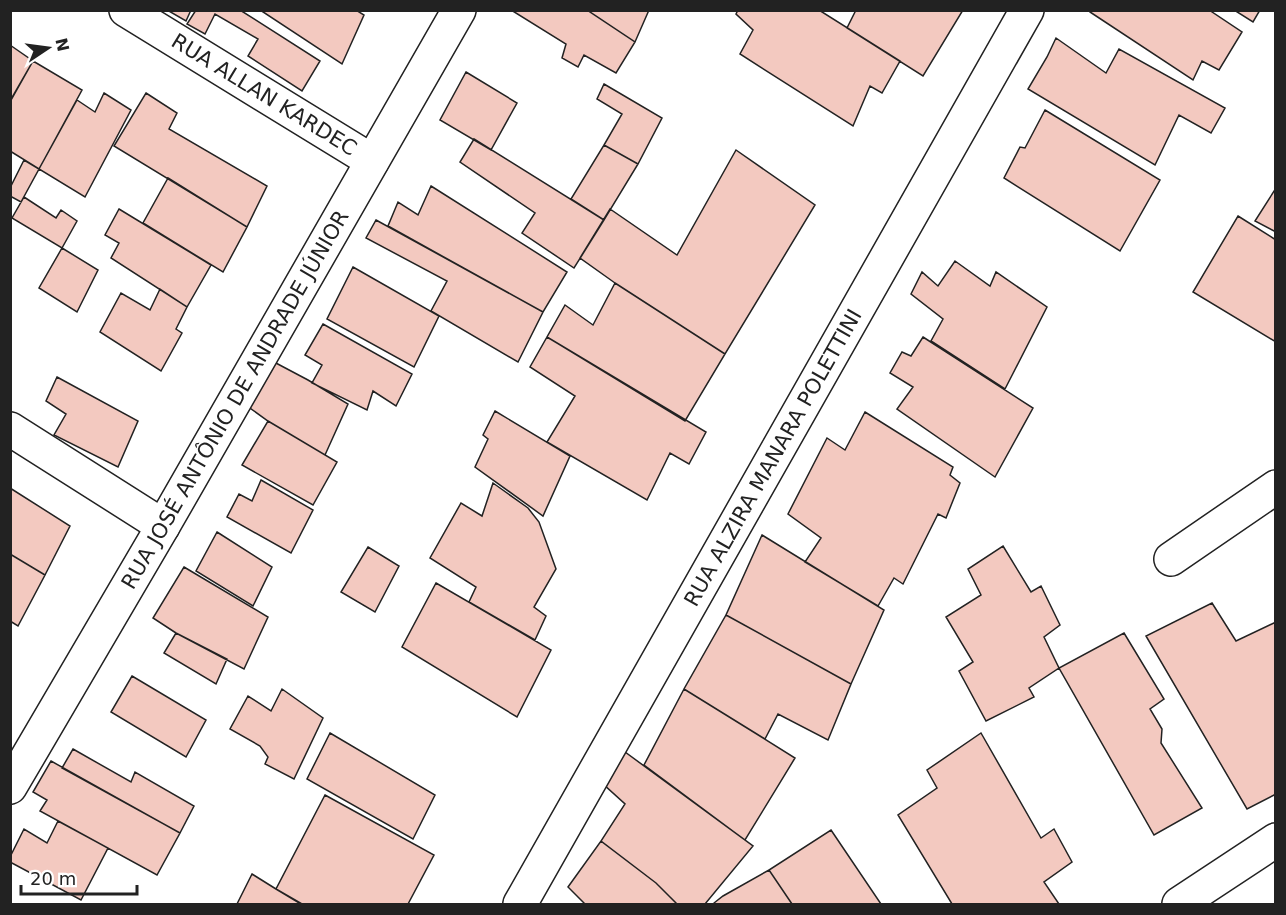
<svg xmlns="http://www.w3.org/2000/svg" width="1286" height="915" font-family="'DejaVu Sans',sans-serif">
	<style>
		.building { fill: #f3c9c0; stroke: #222; stroke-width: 1.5 }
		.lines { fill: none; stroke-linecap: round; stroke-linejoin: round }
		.minor-casing { stroke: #222; stroke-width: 36 }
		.minor { stroke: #fff; stroke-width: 33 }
		.labels { text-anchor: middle; stroke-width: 4.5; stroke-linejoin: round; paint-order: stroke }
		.street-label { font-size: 21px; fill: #222; stroke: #fff }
	</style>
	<rect width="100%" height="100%" fill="#fff"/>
	<path class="building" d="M167,10H191L186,21Z
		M196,10H240L320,61L302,91L248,56L258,39L215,14L205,34L187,24Z
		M260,10H356L364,15L342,64Z
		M511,10H587L635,42L616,73L584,55L578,67L562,58L566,44Z
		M587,10H649L635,42Z
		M738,10H819L900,61L882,93L870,86L853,126L740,54L753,30L736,14Z
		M856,10H963L923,76L847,28Z
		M1090,10H1209L1242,32L1219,70L1202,61L1193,80L1090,12Z
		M1234,10H1260L1253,22Z
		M1056,38L1106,73L1119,49L1225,108L1211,133L1179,115L1155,165L1028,89L1047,57Z
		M10,45L33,61L10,102Z
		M33,61L82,90L39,169L10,151V101Z
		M466,72L517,103L491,150L440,120Z
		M604,84L662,118L638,164L604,145L622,114L597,99Z
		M104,93L131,110L85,197L39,169L77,100L95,112Z
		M146,93L177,113L169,129L267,186L247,227L114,146Z
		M1045,110L1160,180L1120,251L1004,178L1020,147L1025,148Z
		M474,139L604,220L574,268L522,233L535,213L460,162Z
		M604,145L638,164L604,220L571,199Z
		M736,150L815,205L725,354L615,283L580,258L610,209L677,255Z
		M24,160L39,169L21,202L10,196V188Z
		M168,178L247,227L223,272L143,223Z
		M431,186L567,272L543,312L388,226L398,202L418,215Z
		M1276,188V232L1255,221Z
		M24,197L56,218L61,210L77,221L62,248L12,218Z
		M119,209L211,265L187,307L111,258L119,243L105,235Z
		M1238,216L1276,240V342L1193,292Z
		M376,220L543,312L518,362L431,311L447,281L366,238Z
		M62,248L98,270L77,312L39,288Z
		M955,261L990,286L996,272L1047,307L1005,389L931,341L943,319L911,294L922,272L938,286Z
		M353,267L439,316L414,367L327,319Z
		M615,283L725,354L685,421L547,337L565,305L593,325Z
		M160,289L187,307L176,329L182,333L161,371L100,332L121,293L150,310Z
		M323,324L412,374L396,406L373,391L367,410L312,383L322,365L305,355Z
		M547,337L706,432L689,464L670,453L647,500L547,442L575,396L530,367Z
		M923,337L1033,408L995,477L897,409L913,387L890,373L902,352L911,356Z
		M274,362L308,380L348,404L325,455L268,421L247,406Z
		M57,377L138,421L118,467L54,435L66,414L46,401Z
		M495,411L570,456L543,516L475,467L488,439L483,435Z
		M865,412L953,467L950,475L960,483L946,518L938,514L903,584L894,578L878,606L805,562L821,538L788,514L827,438L845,450Z
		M268,421L337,462L313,505L242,465Z
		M261,480L313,510L291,553L227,517L239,494L252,501Z
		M493,483L528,508L539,522L556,569L534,607L546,616L535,640L469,602L476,587L430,558L461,503L482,516Z
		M10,488L70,526L45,575L10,554Z
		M217,532L272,567L253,606L196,571Z
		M762,535L884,610L851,684L726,615Z
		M1003,546L1031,592L1041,586L1060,625L1044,637L1059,668L1029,688L1034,697L986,721L959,671L973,662L946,617L981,595L968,569Z
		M368,547L399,566L375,612L341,592Z
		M10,554L45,575L18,626L10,621Z
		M184,567L268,617L244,669L176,633L153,618Z
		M436,583L551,650L517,717L402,647Z
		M1212,603L1236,641L1276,622V794L1247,809L1146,636Z
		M726,615L851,684L828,740L778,714L765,739L684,689Z
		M176,633L227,659L216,684L164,653Z
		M1124,633L1164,699L1150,709L1162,729L1161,743L1202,808L1154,835L1059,668Z
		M132,676L206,720L186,757L111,712Z
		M282,689L323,718L294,779L265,764L268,757L260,746L230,729L248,696L271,711Z
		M684,689L795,758L745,840L644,765Z
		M330,733L435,795L413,839L307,779Z
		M981,733L1041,838L1054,829L1072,862L1044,882L1059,904H952L898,815L937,788L927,770Z
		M73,749L131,782L135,772L194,806L180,833L62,768Z
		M621,749L753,846L705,904H677L656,883L601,841L625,804L602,783Z
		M51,761L180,833L157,875L40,811L47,800L33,792Z
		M325,795L434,855L408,904H302L276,889Z
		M58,821L108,848L81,900L10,862V857L24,829L47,843Z
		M831,830L881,904H792L769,870Z
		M601,841L656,883L677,904H585L568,887Z
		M769,870L792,904H714V903L723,896Z
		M252,874L276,889L301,904H237Z"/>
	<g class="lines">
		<defs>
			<g id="minor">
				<path id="s1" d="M126,10L372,161"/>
				<path d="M10,429L163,526"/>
				<path d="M1171,559L1276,487"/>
				<path id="s2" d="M10,787L163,526L459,10"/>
				<path id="s3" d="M520,904L1027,10"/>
				<path d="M1179,904L1276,840"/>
			</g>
		</defs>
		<use href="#minor" class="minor-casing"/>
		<use href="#minor" class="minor"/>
	</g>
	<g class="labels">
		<g class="street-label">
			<text dy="7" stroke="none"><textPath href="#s1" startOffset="162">RUA ALLAN KARDEC</textPath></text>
			<text dy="7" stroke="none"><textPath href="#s2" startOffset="448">RUA JOSÉ ANTÔNIO DE ANDRADE JÚNIOR</textPath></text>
			<text dy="7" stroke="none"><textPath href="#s3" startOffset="513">RUA ALZIRA MANARA POLETTINI</textPath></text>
		</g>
	</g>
	<rect width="1286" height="915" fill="none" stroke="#222222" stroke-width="24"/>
	<g transform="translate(48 48) rotate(77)" stroke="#ffffff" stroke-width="4.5" paint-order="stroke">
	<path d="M0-4.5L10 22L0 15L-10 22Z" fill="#222222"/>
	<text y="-9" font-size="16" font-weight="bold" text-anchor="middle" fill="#222222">N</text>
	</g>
	<path d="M21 885v9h116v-9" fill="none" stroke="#222222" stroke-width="3"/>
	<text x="30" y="885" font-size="18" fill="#222222" stroke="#ffffff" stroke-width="4.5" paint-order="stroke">20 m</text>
</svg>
